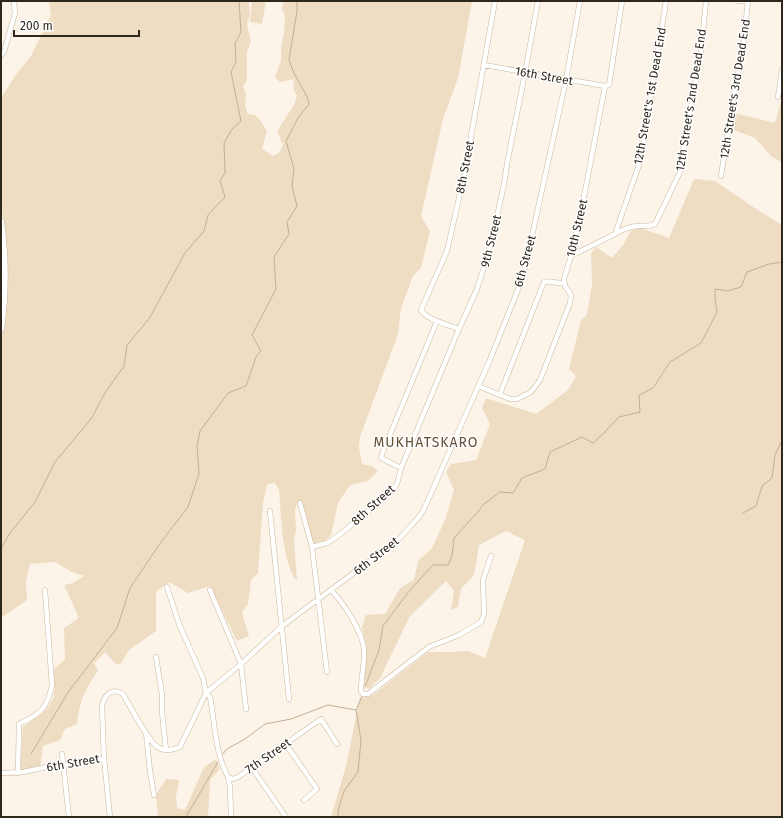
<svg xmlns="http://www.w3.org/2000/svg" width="783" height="818" font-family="'Fira Sans',sans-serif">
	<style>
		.green { fill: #eedcc3 }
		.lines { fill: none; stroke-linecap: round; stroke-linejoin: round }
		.stream { stroke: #c2af96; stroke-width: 1 }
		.street-casing { stroke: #cbb69b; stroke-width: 5.5 }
		.secondary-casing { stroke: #cbb69b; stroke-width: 7 }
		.street { stroke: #fff; stroke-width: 4.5 }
		.secondary { stroke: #fff; stroke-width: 6 }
		.labels { text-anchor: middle; stroke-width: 3; stroke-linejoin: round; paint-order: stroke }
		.street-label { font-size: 12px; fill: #2e271c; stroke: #fff }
		.quarter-label { font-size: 14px; letter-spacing: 1px; fill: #635138; stroke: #fff }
	</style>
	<rect width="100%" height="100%" fill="#fdf4e9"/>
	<path class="green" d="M49,1H249L250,15L247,24L251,42L247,51V80L243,87L246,93L245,106L248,114L255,115L261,121L267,131L262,149L273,156L279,153L283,145L277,131L294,105L297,96L293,88L294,79L280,82L275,77L281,61V46L284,33L285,16L282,9L283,1H472L458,78L443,119L421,216L430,231L421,268L413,276L401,308L398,334L360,437L359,447L362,464L372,466L378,471L368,481L350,485L338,503L331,535L325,541L314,543L310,535L303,505L297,503L295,509L296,530L294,540L297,581C282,564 281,513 279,490L275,483L267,484L263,503L258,573L251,580L248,604L242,613L249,636L237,641L210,586L188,593L169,582L156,592V631L129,650L120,665L115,663L105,652L94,663L98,671C85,688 79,703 77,724L65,729L60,740L43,746L40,767L20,770L23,727C33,720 52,709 54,695C55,687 54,677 54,669L65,659L64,628L79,618L64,585L73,583L84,576L70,571L55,562L30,564L26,581L27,600L1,618V344L3,328L4,226L1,201V98L17,73L31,56L51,15Z
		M252,1H266L262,24L250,22Z
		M782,98V162L772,157L755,138L731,129L734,113L775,123Z
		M694,179L715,181L759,211L782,225V817H331L346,766L360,698L371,696L377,692L428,652H453L468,651L485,658L525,540L506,531L479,545L474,575L461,589L458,606L454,609L451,610L454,591L446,581L410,616L380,678L369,689L364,686L367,652L362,627L366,615L385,614L400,588L414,580L418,561L432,548L445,520L454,490L446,472L451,464L476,460L490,424L482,408L486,398L536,414L568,390L576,376L569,369L581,320L587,315L592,284L591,253L596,247L612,258L623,245L631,231L640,228L669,238Z
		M216,759L220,769L210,780L208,817H158L156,795L166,779L179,780L176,797L177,808L185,810L204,767Z"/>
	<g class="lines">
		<path class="stream" d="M743,513L756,506L762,486L772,478L775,455L782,440
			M1,549L10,533L35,502L55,462L91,419L105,393L124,366L127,345L149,319L185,253L204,231L208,215L225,197L220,181L225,173L224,143L232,129L241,121L231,72L236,62L235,43L241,32L239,1
			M365,687L379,650L383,626L410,590L433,565H448L452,556L454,538L477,513L484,504L500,492L513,493L522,478L545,469L550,452L582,437L593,443L602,435L619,417L640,412L639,395L653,388L670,362L701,343L717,312L715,299V289L728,291L741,287L747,272L769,264L782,262
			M31,754L69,691L117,628L130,588L161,542L188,507L199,474L197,446L200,431L228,393L246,386L256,357L261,351L252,335L276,289L274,257L289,234L287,222L297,206L292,186L294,169L286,141L298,118L309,104L307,97L294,73L289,60L297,11V1
			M222,755L227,749L245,739L265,724L291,719L328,705L356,710
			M186,817L218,762
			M338,817V811L344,791L358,772L361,740L356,710L362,696"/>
		<defs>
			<path id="street" d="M738,1H747
				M1,55L4,52L15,13L14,1
				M484,65L605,86
				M778,97L782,70
				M721,176L733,99L743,48L748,1
				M615,234C623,229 631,226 639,226C645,225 650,227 655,224L682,168V157L701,52L706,1
				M571,256L615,234L641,159L666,1
				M459,329C449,325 427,320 421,310L447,251L464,176L495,1
				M478,386L510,399H517L531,392L540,380L570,303L571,295L565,286L564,279L571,256L583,202L605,86L609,85L622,1
				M500,394L544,282C550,280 557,284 564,283
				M401,468L381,458L382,454L437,321
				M300,503L312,547L327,672
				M270,511L289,699
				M312,547L327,543L338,536L392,491L397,484L401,468L459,329L477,289L484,267L492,240L504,184L507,164L525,73L538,1
				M167,587L179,624L203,678L206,693
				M210,590L241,664L246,709
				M331,590C343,602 363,632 364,650C365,663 361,677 361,691L363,694H368L429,647L459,635L481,622L484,614L483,580L491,556
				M156,657L162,695V712L166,750
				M206,693L210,697C215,724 215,753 228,777L233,779L238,777L321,719L337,744
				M146,733L150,771L154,795
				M285,743L317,789L304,800
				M62,754L69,817
				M252,768L286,817
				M1,773L23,772L47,767L100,760L104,758
				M18,773L19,724C39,715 48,708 52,685L45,590
				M228,777L230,787L231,817
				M110,817L104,758L102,706C104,695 112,687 123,694C130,706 149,743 159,748C166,752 173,750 180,747L206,693L241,664L282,626L397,541L419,517L424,509L489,362L523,277L566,80L580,1"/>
			<path id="secondary" d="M1,221C6,257 6,293 1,329"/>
		</defs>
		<use href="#street" class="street-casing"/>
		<use href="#secondary" class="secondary-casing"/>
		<use href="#street" class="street"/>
		<use href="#secondary" class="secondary"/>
	</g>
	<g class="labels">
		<g class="street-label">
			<text transform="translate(544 76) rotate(10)" y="4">16th Street</text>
			<text transform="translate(735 89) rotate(-81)" y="4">12th Street's 3rd Dead End</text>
			<text transform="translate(650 96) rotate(-80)" y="4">12th Street's 1st Dead End</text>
			<text transform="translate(691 100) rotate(-81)" y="4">12th Street's 2nd Dead End</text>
			<text transform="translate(465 167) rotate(-79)" y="4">8th Street</text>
			<text transform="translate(577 228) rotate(-77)" y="4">10th Street</text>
			<text transform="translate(491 241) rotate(-76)" y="4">9th Street</text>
			<text transform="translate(525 261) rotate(-75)" y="4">6th Street</text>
			<text transform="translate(373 505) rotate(-42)" y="4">8th Street</text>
			<text transform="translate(376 556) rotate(-38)" y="4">6th Street</text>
			<text transform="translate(268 756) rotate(-35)" y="4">7th Street</text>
			<text transform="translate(73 763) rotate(-10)" y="4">6th Street</text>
		</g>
		<g class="quarter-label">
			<text x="426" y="447">MUKHATSKARO</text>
		</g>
	</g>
	<rect width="783" height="818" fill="none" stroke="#2e271c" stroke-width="4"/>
	<path d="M14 30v6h125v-6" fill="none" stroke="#2e271c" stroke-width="2"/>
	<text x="20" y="30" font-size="12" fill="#2e271c" stroke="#ffffff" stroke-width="3" paint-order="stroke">200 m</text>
</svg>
